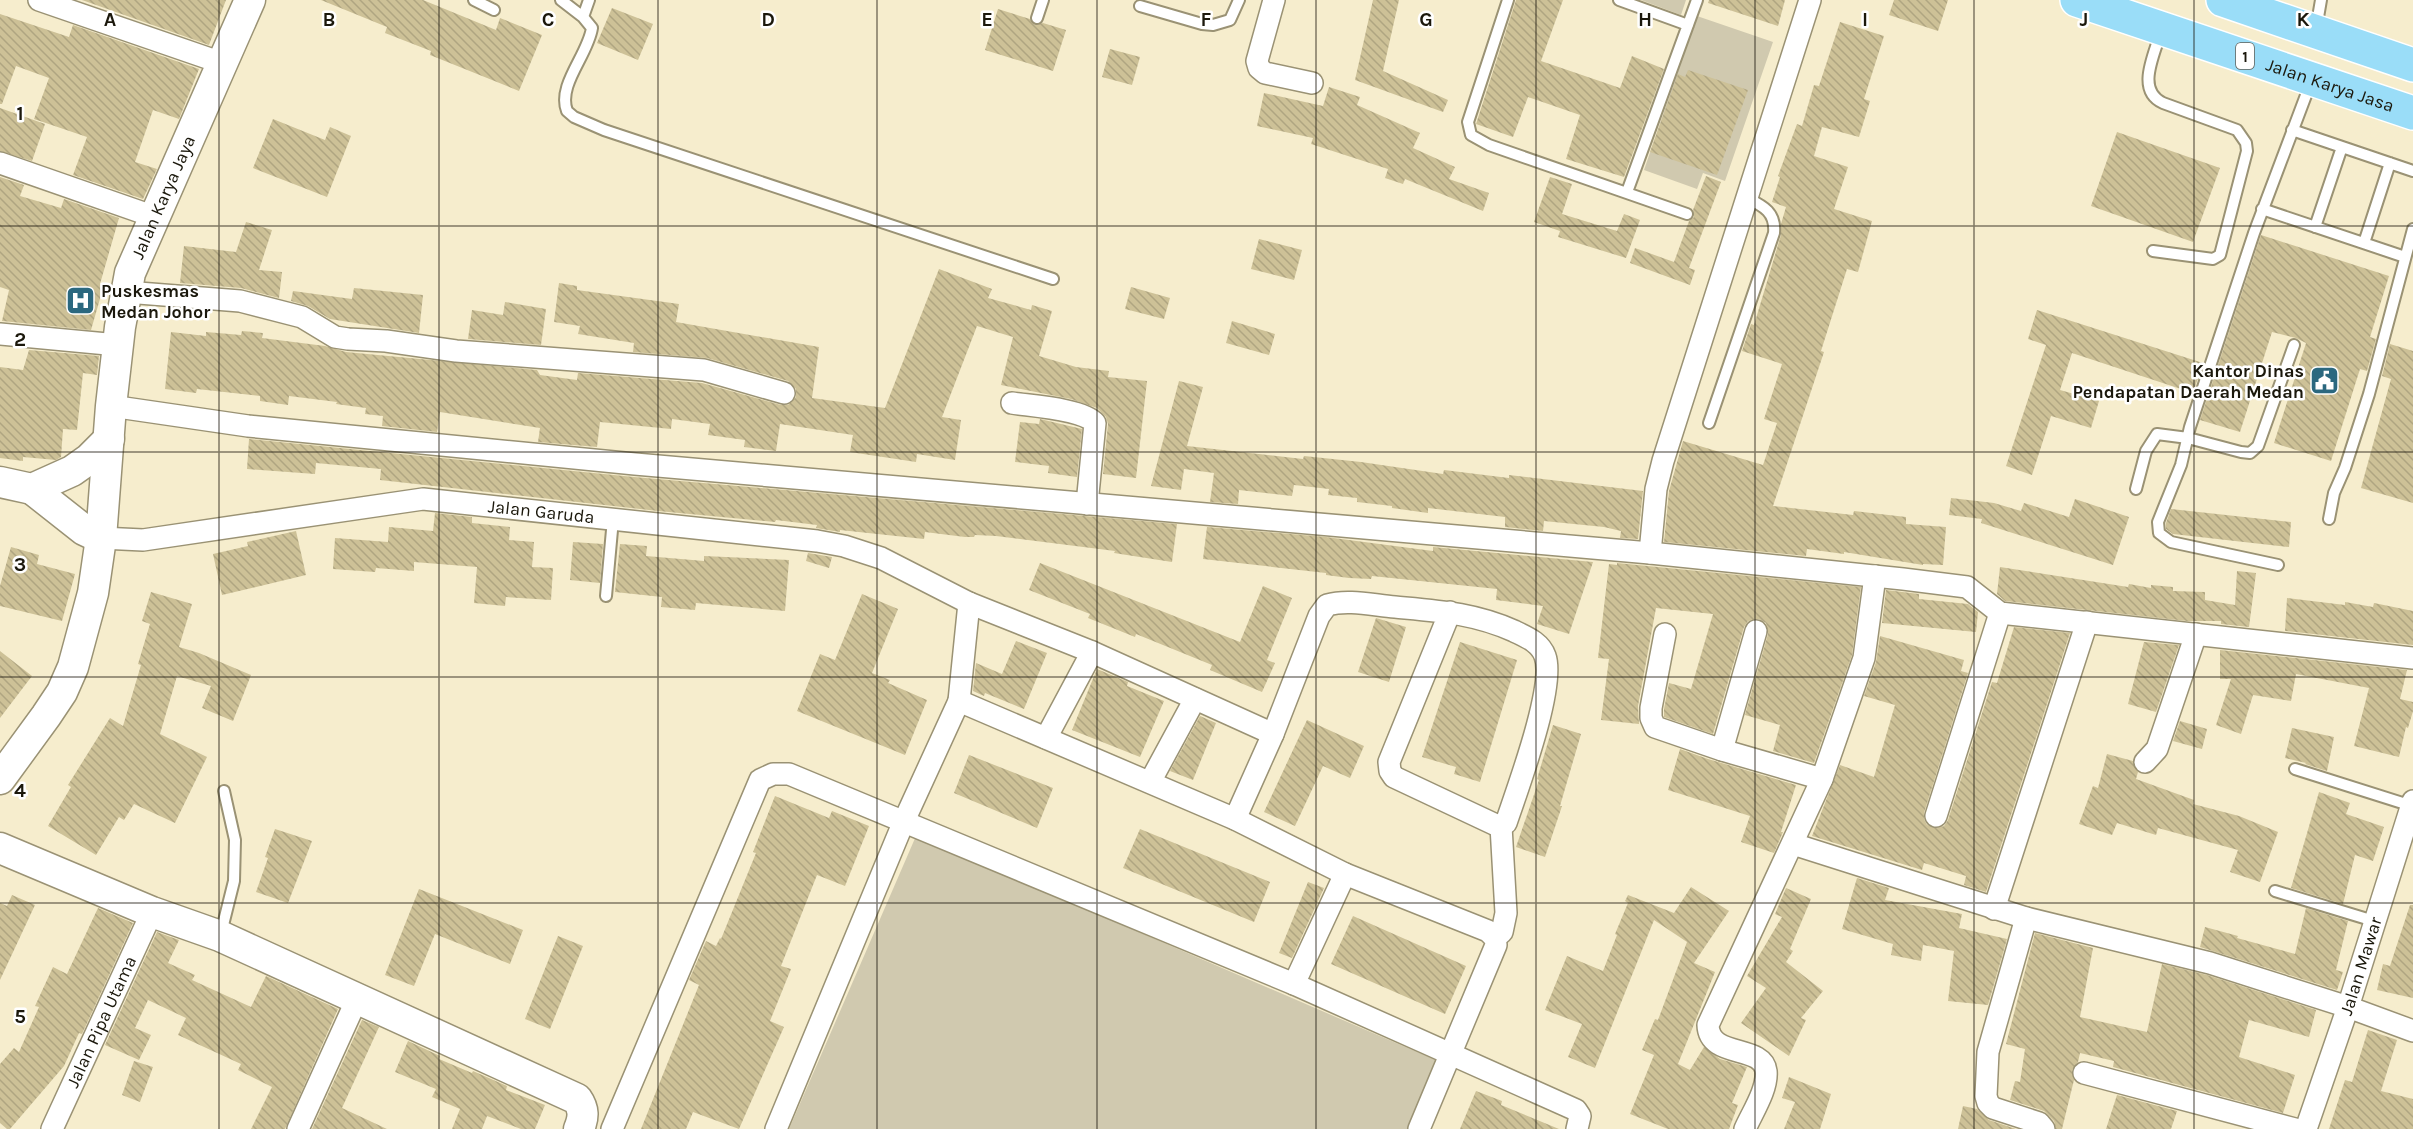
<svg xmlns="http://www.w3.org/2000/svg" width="2413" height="1129" font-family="Karla,sans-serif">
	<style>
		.grass { fill: #d0c9af }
		.building { fill: url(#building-back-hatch) }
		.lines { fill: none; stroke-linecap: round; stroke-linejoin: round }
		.lane-casing { stroke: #9a9274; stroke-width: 14 }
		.street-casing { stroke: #9a9274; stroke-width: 24 }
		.secondary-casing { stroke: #9a9274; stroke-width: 33 }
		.highway-casing { stroke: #fff; stroke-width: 36 }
		.lane { stroke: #fff; stroke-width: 10 }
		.street { stroke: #fff; stroke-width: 21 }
		.secondary { stroke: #fff; stroke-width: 30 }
		.highway { stroke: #9addf8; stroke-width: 33 }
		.grid { fill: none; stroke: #1b180c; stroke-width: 1.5; stroke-opacity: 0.55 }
		.labels { text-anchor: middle; stroke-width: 5; stroke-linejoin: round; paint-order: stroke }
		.shield { fill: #fff; stroke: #5f5d55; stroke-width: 1.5 }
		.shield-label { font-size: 16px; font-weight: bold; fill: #1b180c }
		.street-label { font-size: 18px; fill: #1b180c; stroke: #fff }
		.poi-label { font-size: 18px; font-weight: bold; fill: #1b180c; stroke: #fff; text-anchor: start }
		.grid-label { font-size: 20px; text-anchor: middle; font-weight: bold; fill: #1b180c; stroke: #fff; stroke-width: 5; stroke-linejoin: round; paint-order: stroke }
	</style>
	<defs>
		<pattern id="building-back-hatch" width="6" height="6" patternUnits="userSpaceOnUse" patternTransform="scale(1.5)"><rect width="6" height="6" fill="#cdc197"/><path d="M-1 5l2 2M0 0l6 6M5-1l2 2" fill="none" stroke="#afa581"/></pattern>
	</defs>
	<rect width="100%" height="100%" fill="#f6edcd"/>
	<path class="grass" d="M1641,0H1686L1681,15Z
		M1697,16L1773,42L1725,181L1703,173L1697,189L1644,170Z
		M916,836L1438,1061L1409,1129H789Z"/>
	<path class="building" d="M82,0H226L209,45Z
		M321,0H423L496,30L500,18L542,35L519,91L430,55L431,51L385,33L387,27Z
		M1373,0H1399L1383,71L1448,100L1443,112L1355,80Z
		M1516,0H1563L1541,61L1620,88L1632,56L1664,69L1624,177L1566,159L1580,115L1528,97L1513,137L1476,124Z
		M1709,0H1785L1778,26L1708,3Z
		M1894,0H1948L1938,31L1889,15Z
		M612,8L653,24L638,60L597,43Z
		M998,9L1030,19L1035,25L1043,23L1066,30L1053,71L985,50Z
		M0,14L69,37L73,25L199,69L179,119L153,110L135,162L157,169L143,199L73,175L87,137L34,119L49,78L16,66L2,104H0Z
		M1840,22L1884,36L1864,99L1870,101L1859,137L1822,127L1814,156L1848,167L1834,209L1872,221L1858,272L1847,269L1821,351L1824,352L1773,506L1853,515L1854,511L1906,517V524L1946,527L1943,565L1923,564V565L1844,552V554L1807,549L1806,556L1664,542L1669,491L1683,441L1763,465L1777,423L1764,419L1782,364L1742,351L1751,324L1754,325L1781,235V224L1786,207L1772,202L1780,177L1778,176L1797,124L1802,126L1814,85L1819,86Z
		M1110,49L1140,57L1132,85L1102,77Z
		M1688,70L1748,90L1717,175L1650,152L1678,74L1685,77Z
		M1329,87L1360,97L1357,105L1420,133L1413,148L1455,167L1449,179L1489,193L1483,211L1405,179L1403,184L1385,178L1388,169L1311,144L1313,138L1257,126L1264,93L1323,106Z
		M0,108L45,124L32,161L0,151Z
		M273,119L325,140L330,127L351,136L327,197L253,168Z
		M2117,132L2220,168L2193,242L2091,206Z
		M1706,176L1721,182L1689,268L1695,270L1690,285L1630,263L1635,248L1674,262L1689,221L1694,217L1693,210Z
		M0,177L24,185L20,196L61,208L64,199L119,218L100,284L104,285L91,330L2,321L9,290L0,287Z
		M1550,177L1572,184L1562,214L1617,231L1624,214L1640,220L1626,258L1558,237L1560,231L1534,222Z
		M246,222L272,230L259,270L282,272L279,298L241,288L180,283L184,246L236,252Z
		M2261,235L2389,276L2370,337L2376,339L2367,371L2360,369L2331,461L2274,443L2306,343L2296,338L2272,332L2240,432L2200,420Z
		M1259,239L1302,250L1294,280L1251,269Z
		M939,269L992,289L988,298L1031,310L1032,305L1052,311L1039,356L1076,367L1109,371L1108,377L1147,381L1136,478L1103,474L1108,424L1106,417L1097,408L1071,399L1001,385L1013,337L977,326L942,417L961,420L955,460L917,454L916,462L850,452L853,435L780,424L776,451L744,447L745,440L708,435L710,424L672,419L671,429L600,422L597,447L538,442L540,428L440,412L437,432L382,426L383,416L365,414L366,408L336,404L337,402L289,396L288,405L260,401V396L197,389L196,393L165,389L171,332L206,336V332L241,335L242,331L263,333L262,338L325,346L346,352L537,370L540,375L577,380L578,373L702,383L781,405H788L796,397V389L788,381L707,358L633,352L634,343L578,334L580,326L554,322L559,283L577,286V290L679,304L676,322L819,347L812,398L885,408Z
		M1131,287L1170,298L1164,319L1125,309Z
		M354,288L423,295L419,333L330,319L308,306L291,301L293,291L352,299Z
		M505,302L546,309L541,345L468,339L472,310L503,315Z
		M2037,310L2203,363L2193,393L2072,353L2060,390L2099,401L2091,428L2051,416L2032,475L2006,466L2046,345L2028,339Z
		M1232,321L1275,334L1269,355L1226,343Z
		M2390,344L2413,351V503L2361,488L2391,379L2382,376Z
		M29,350L99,356L97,375L83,373L77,430L63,429L61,457L56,460L23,457V461L0,458V367L23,370Z
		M1179,381L1203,387L1187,446L1303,459L1304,456L1361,462L1443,474L1444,470L1509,478V475L1643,491L1638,539L1620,538L1621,531L1604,527L1544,521L1543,531L1505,527V517L1428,508V513L1392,508V506L1357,502V498L1328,495L1329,489L1294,485L1292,496L1239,490L1238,504L1210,502L1214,473L1184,469L1181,490L1151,486Z
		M1040,419L1082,429L1077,477L1048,473L1049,466L1015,462L1020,422L1039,424Z
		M249,439L634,477L1177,524L1172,562L1114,553L1115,551L996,536L975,535L974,537H965L925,532L924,539L840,530V532L816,528L817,525L776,520L775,522L658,511L380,480L381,469L316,463L315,474L247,469Z
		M1951,498L1994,503L2021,511L2024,503L2069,517L2075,499L2129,517L2113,565L1981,523L1982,519L1949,515Z
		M2171,509L2291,522L2289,547L2173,534L2166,529V523Z
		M435,513L472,517V523L510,527L509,540L534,542L532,567L553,568L551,600L506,597L505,606L474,603L477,567L414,562V571L376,568L375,572L333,569L335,538L388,542L389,527L433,531Z
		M1207,527L1326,537L1433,551V547L1593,562L1569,634L1537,624L1543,606L1496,600L1497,589L1372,576L1371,579L1349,578L1326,575V573L1203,559Z
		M296,531L306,575L222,595L213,554L248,546L247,542Z
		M573,542L603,544L600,583L570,580Z
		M620,544L647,546L646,556L704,561V556L789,560L785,611L696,603L695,610L661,607L662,597L615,592Z
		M11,547L39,555L37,564L75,574L62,621L0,606V586Z
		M808,553L832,557L829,568L806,561Z
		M1040,563L1240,642L1263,586L1292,598L1267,660L1275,663L1262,692L1210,670L1212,665L1136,634L1135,637L1088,618L1090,614L1029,590Z
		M1617,563L1861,587L1852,655L1814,763L1773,751L1780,725L1745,715L1768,634L1766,623L1759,619L1748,621L1744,627L1713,734L1664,717V709L1669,683L1691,689L1713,614L1656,608L1638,706L1639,724L1601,720L1609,659L1598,658L1609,564L1617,565Z
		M2000,567L2128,587L2129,584L2151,588V585L2173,587V591L2205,592V600L2235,605L2237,571L2256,573L2249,627L2221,624V621H2187L2005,601L1997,594Z
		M1886,590L1919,594V599L1968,604L1978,612L1976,632L1882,623Z
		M151,592L192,604L179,647L199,653L251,675L233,721L202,708L211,686L177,676L160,734L207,757L175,823L134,804L124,820L119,817L96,855L48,826L71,787L68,785L110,718L123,726L141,665L138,664L150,624L142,621Z
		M862,594L898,609L872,673L890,680L888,683L927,700L905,755L797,711L820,654L835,660Z
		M2287,598L2345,605V602L2373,607L2374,603L2413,611V645L2285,631Z
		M1376,618L1406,627L1389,682L1358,672Z
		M2014,627L2070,633L1986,892L1964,885L1966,876L1924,863L1922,870L1812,836L1840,765L1874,777L1895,705L1864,696L1876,662L1880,636L1964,660L1961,671L1968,673L1924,813V819L1927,825L1938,828L1944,826L1948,820L1992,682L1997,683Z
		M1016,641L1047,653L1024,709L985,693L984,696L973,691L976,663L1002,674Z
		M1460,642L1517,660L1480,782L1454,774L1456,767L1422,757Z
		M2144,642L2179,645L2156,712L2128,704Z
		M2220,650L2407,670L2400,699L2413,702V711L2408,728L2406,727L2399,757L2354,746L2369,688L2296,674L2291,701L2253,695L2241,734L2216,725L2231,679H2220Z
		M0,651L32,676L0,718Z
		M1097,669L1128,682L1127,686L1164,701L1140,757L1072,730Z
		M1200,716L1216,723L1193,780L1170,771Z
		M1307,720L1364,746L1350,778L1323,766L1295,826L1264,812Z
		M2180,721L2207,729L2202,749L2173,741Z
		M1553,725L1581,734L1560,806H1562L1545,857L1516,847L1539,780L1537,779Z
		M2292,728L2334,737L2327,771L2305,764L2306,763L2285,758Z
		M1680,749L1708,759L1796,785L1781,832H1783L1774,853L1741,842L1750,816L1668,790Z
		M2107,754L2133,761L2138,772L2136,779L2194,800L2193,804L2239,816L2278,832L2260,882L2230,872L2238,850L2158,828L2156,835L2117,823L2112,835L2079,824L2093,786L2098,788Z
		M969,755L1053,788L1037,828L954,793Z
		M2319,792L2350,803L2346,814L2384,827L2373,861L2355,855L2343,904L2291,888Z
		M775,796L829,818L832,811L869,826L845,886L817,875L781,966L791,969L770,1021L784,1027L739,1129L693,1112L686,1129H641L699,985L689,980L706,941L716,946L720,938L721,939L756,853L753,852Z
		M275,829L312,841L288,903L256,892L268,858L265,857Z
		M1140,829L1270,882L1254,922L1123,868Z
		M1857,878L1889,888L1885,900L1962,914L1959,928L2007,939L1988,1005L1948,1001L1954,951L1923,945L1921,961L1891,955L1893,944L1842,929Z
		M1308,882L1324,888L1292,958L1279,953Z
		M1691,887L1729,911L1694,963L1715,972L1678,1064L1690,1070L1704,1047L1720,1059L1747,1067L1732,1103L1738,1105L1729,1129H1668L1630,1114L1654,1055L1642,1050L1655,1019L1658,1020L1687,942L1654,920L1595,1068L1568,1057L1582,1024L1545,1010L1567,956L1603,971L1617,935L1615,934L1628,903L1625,901L1628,895L1674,913Z
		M1786,888L1811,899L1790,949L1793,951L1786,962L1823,991L1801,1018L1806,1020L1789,1056L1741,1023L1766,988L1747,976L1782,917L1775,914Z
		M419,889L523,930L510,964L435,934L414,986L385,975Z
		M12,895L35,905L0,980V903L7,906Z
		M2410,905H2413V998L2377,990L2383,964L2390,966Z
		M98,908L133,923L82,1034L79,1033L64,1066L10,1129H7L0,1123V1064L14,1048L19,1052L39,1007L35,1006L53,967L67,974Z
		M2306,908L2348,921L2336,970L2343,972L2337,990L2200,947L2205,927L2238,936L2237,938L2295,954Z
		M1353,916L1466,966L1445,1014L1331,964Z
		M157,932L179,940L168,963L195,975L192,980L251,1007L266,976L338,1009L285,1129H251L272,1087L238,1070L241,1064L178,1035L186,1018L148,1000L135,1028L151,1035L139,1060L105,1045Z
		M2035,933L2093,948L2080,1017L2147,1032L2162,964L2207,975L2316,1010L2309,1037L2249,1020L2239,1057L2295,1075L2283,1113L2113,1067L2114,1061L2080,1053L2078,1062L2072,1070L2074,1080L2062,1129H2056L2054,1121L2044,1111L2010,1100L2015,1081L2020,1082L2025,1049L2006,1044Z
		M558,936L583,946L550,1029L525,1019Z
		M362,1020L379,1027L342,1108L387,1129H312Z
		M2368,1030L2397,1040L2381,1091L2413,1099V1129H2329L2345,1080L2352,1082Z
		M408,1041L440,1056L439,1059L472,1073L473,1071L507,1086L506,1090L545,1105L535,1129H521L487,1116L482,1129H452L460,1109L432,1097L436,1089L395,1072Z
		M134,1061L153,1067L140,1102L122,1095Z
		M1789,1077L1831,1094L1820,1129H1784L1795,1102L1782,1098Z
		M1476,1091L1502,1101L1501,1105L1559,1129H1460Z
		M2117,1095L2177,1111L2171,1129H2106Z
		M1963,1106L1977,1109L1989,1120L2016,1129H1958Z"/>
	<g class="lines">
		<defs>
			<path id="lane" d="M474,0L494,10
				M561,0L583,17L592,28C588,55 557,85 567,111L574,117L604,130L1053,279
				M1508,0L1468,122L1471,135L1489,145L1687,214
				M1619,0L1688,25
				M1140,6L1202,24L1213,25L1230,20L1239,0
				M583,17L589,0
				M1037,18L1043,0
				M2316,29L2321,0
				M2292,130L2413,171
				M1627,192L1697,0
				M2262,209L2405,257
				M2315,227L2342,147
				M2364,243L2390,163
				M2153,251L2213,259L2220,255L2247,151L2246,143L2237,130L2163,103C2135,90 2155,54 2161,31
				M1709,423L1774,233C1776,212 1763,206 1747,198
				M2136,489L2146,451L2157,434L2188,438L2241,452L2250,453L2258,446L2294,345
				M2329,519L2334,493L2345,468L2369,394L2413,229
				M2278,565L2171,542L2159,533L2158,522L2181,465L2190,427L2254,233L2311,82
				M606,596L613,519
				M2295,769L2412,806
				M2275,891L2374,921
				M221,933L234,881L235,840L224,791"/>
			<g id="street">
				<path d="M39,0L222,63"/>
				<path d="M1274,0L1257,61L1259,68L1265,73L1312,83"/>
				<path d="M0,163L155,217"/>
				<path d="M126,292L240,301L302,317L335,337L348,339L386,341L456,351L704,370L784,393"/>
				<path d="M0,334L118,345"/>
				<path d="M1012,403C1032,406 1083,409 1095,423L1087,504"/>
				<path d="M111,406L248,426L635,464L1650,553L1903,579L1967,587L2000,613L2413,658"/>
				<path id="s1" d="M101,538L143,540L423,499L817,541L844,546L881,558L969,603L1092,652L1273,734"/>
				<path d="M1650,553L1656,489L1663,461L1810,0"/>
				<path d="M1665,634L1651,708V718L1655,727L1722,750L1822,779"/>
				<path d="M959,701L969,603"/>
				<path d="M1046,738L1092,652"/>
				<path d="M1722,750L1756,631"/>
				<path d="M2145,762L2157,749L2196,634"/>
				<path d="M1150,782L1195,699"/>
				<path d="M1936,816L2000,613"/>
				<path d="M1235,819L1273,734L1319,616L1327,605C1348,599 1372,605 1395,607C1438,611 1474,613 1514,631C1526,637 1540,642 1545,656C1556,686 1517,790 1506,823L1501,826L1496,825L1394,777L1390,771L1389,762L1450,612"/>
				<path d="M1793,844L2026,918L2210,963L2348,1007L2413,1031"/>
				<path d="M1994,909L2087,622"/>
				<path d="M2026,918L1988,1052L1986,1096L1988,1103L1993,1108L2039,1123L2044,1129"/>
				<path d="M1495,938L1502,932L1506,913L1501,826"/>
				<path d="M1294,984L1345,874"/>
				<path d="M2084,1073L2295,1129"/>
				<path id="s2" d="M52,1129L152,912"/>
				<path d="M298,1129L357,999"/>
				<path d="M612,1129L760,780L773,774H789L1294,984L1576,1110L1580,1116L1577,1129"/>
				<path d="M776,1129L904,821L959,701L1235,819L1345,874L1488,931L1495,938L1496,945L1419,1129"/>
				<path d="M1745,1129C1752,1113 1768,1089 1766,1071C1763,1044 1709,1059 1708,1025L1822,779L1864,658L1875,576"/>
				<path id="s3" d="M2306,1129L2348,1007L2413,801"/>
			</g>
			<g id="secondary">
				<path d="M0,482L32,489L72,471L89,459L109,439"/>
				<path d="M32,489L84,530L101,538"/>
				<path id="s4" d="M0,779L46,716L62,692L73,667L93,593L101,538L111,406L120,327L130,273L250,0"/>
				<path d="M0,848L152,912L220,936L577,1099C584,1109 584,1117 579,1129"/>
			</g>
			<g id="highway">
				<path id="s5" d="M2077,0L2413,113"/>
				<path d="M2223,0L2413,65"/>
			</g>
		</defs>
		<use href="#lane" class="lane-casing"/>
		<use href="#street" class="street-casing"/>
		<use href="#secondary" class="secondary-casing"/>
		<use href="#highway" class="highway-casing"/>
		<use href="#lane" class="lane"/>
		<use href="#street" class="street"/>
		<use href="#secondary" class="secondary"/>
		<use href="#highway" class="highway"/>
	</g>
	<path class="grid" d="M219,0V1129M439,0V1129M658,0V1129M877,0V1129M1097,0V1129M1316,0V1129M1536,0V1129M1755,0V1129M1974,0V1129M2194,0V1129M0,226H2413M0,452H2413M0,677H2413M0,903H2413"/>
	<defs>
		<symbol id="hospital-square" viewBox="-11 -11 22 22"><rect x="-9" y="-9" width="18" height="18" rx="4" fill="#2b687f" stroke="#fff"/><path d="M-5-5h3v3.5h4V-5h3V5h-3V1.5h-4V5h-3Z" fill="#fff"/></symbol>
		<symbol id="civic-square" viewBox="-11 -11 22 22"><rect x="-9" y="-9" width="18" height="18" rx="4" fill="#2b687f" stroke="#fff"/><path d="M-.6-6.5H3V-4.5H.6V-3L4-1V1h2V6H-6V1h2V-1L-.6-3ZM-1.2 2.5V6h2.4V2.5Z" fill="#fff"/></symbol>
	</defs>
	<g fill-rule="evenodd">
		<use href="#hospital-square" x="64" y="284" width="33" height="33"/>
		<use href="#civic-square" x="2308" y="364" width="33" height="33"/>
	</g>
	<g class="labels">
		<rect class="shield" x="2236" y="43" width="18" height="26" rx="4.5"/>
		<g class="shield-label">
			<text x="2245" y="62">1</text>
		</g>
		<g class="street-label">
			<text dy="6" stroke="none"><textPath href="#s5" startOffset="267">Jalan Karya Jasa</textPath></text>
			<text dy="6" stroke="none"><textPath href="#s4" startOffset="616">Jalan Karya Jaya</textPath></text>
			<text dy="6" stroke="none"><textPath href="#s1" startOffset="444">Jalan Garuda</textPath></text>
			<text dy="6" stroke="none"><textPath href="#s3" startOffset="172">Jalan Mawar</textPath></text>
			<text dy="6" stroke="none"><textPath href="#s2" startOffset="118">Jalan Pipa Utama</textPath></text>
		</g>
		<g class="poi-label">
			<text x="101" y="297">Puskesmas<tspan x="101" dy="21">Medan Johor</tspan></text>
			<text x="2304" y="377" text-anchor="end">Kantor Dinas<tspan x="2304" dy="21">Pendapatan Daerah Medan</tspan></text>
		</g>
	</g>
	<g class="grid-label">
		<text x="110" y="26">A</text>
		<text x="329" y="26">B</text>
		<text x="548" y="26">C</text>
		<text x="768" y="26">D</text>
		<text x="987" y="26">E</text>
		<text x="1206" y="26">F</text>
		<text x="1426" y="26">G</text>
		<text x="1645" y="26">H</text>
		<text x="1865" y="26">I</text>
		<text x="2084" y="26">J</text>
		<text x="2303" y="26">K</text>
		<text x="20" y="120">1</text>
		<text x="20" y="346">2</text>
		<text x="20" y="571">3</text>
		<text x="20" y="797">4</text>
		<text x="20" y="1023">5</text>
	</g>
</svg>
